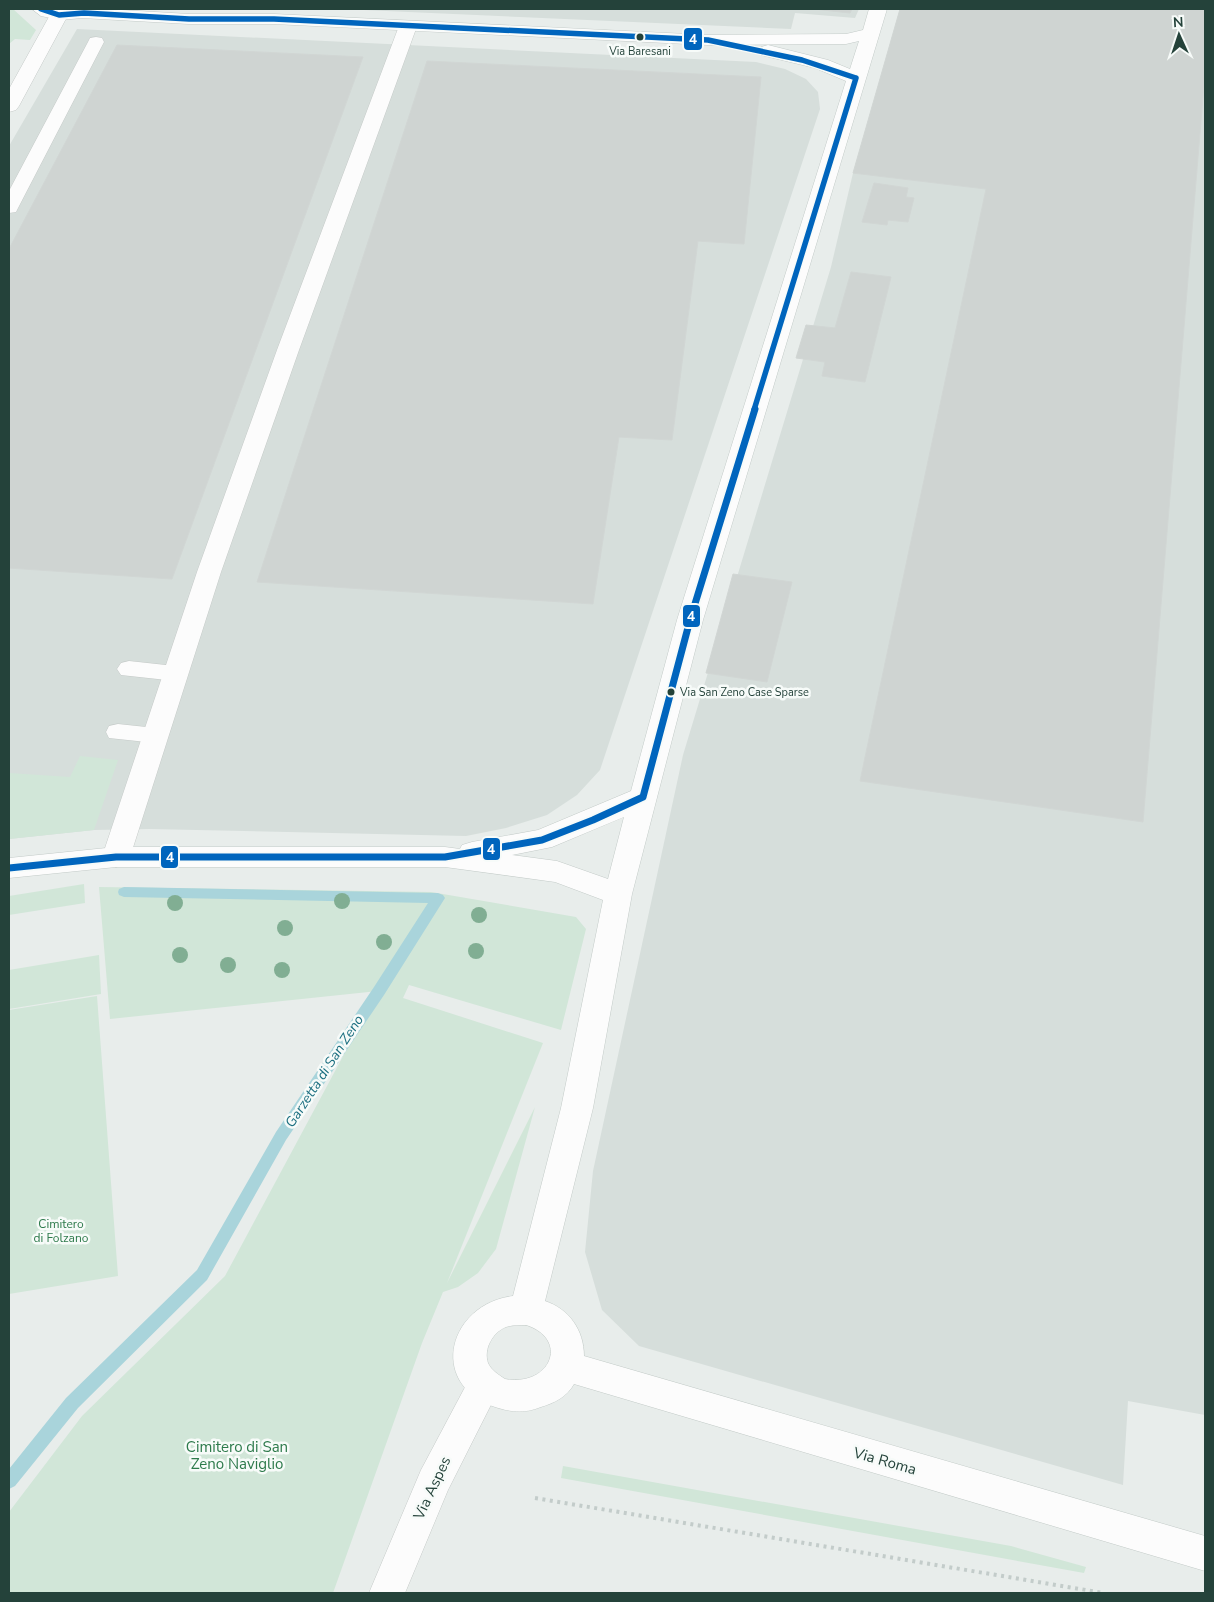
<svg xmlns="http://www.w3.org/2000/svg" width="1214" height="1602" font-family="'Nunito Sans',sans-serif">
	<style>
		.built { fill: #d6dedb }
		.green { fill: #d1e6d8 }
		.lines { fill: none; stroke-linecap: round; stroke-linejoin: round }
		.stream { fill: #a9d4db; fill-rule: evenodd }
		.building { fill: #cfd4d2; stroke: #d1d6d4 }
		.lane-casing { stroke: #c5cac8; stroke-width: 1 }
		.street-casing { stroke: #c5cac8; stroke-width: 1 }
		.secondary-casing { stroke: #c3cbc8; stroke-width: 1 }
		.path { stroke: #c3ccca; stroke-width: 4; stroke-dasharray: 3 4.5; stroke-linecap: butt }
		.lane { fill: #fcfcfc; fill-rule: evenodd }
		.street { fill: #fcfcfc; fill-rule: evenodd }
		.secondary { fill: #fcfcfc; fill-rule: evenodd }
		.bus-1-far1-casing { stroke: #f7fbf9; stroke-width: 8 }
		.bus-1-casing { stroke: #f7fbf9; stroke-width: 11 }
		.bus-1-far1 { stroke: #0065bd; stroke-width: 5.5 }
		.bus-1 { stroke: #0065bd; stroke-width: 7 }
		.tree { fill: #81ae93 }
		.bus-dot { fill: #24423a; stroke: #f7fbf9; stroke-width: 2 }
		.labels { text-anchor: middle; stroke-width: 5; stroke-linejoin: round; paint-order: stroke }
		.bus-label { font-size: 11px; fill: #24423a; stroke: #f7fbf9 }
		.park-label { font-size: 12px; fill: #2d7a4b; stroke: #f7fbf9 }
		.water-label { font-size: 14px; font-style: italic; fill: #1c6f80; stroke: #f7fbf9 }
		.near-park-label { font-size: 15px; fill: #2d7a4b; stroke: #f7fbf9 }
		.near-street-label { font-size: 15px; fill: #24423a; stroke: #f7fbf9 }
		.line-badge { stroke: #f7fbf9; stroke-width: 2 }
		.badge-label { font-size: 14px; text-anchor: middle; font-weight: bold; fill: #fff }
	</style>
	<rect width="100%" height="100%" fill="#e8edeb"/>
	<path class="built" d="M341,9H859L855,18L795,13L791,29Z
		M900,9H1205V1415L1128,1401L1123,1485L639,1346L602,1310L585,1252L593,1171L683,755L831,267L853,173Z
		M77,29L756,62L785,69L806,79L818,92L820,109L600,770L577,795L547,815L506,828L466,836L149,829L94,830L9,839V146Z"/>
	<path class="green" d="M9,9H13L36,30L30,40L15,39L9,44Z
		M80,756L118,760L94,830L9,839V773L70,777Z
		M84,884L85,903L9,915V896Z
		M99,887L431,892L576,917L586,929L561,1030L409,985L403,998L543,1043L447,1283L535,1107L496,1249L478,1273L458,1287L443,1292L422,1343L333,1593H9V1512L82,1416L225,1276L378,991L110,1019Z
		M99,955L101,994L9,1009V970Z
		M97,996L118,1276L9,1294V1010Z
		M563,1466L1011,1546L1086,1567L1084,1573L561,1478Z"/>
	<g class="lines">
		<path class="stream" d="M124,887L438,893L443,895L445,898L384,995L286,1140L207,1280L78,1408L15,1486L9,1489V1469L66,1398L197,1270L276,1132L374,987L428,903L124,897L119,895L118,892L119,889Z"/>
	</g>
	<path class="building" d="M814,9H852L850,13Z
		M900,9H1205V73L1143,822L860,781L986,189L853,173Z
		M117,45L363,57L172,579L9,568V249Z
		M427,61L761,77L744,244L698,241L672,440L619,437L593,604L257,582Z
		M874,183L908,188L906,197L914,198L908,222L888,220L887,225L862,222Z
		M851,272L891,277L865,382L822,376L825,362L796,358L806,325L835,328Z
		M733,574L792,582L767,682L706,673Z"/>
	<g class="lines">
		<defs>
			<path id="lane" d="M96,37L102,38L104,42L18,208L16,212L9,213V191L88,42L90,38Z
				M129,661L184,667L188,673L184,679L176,681L121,675L117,669L121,663Z
				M118,724L165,729L168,735L165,741L156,743L109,738L106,732L109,726Z"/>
			<path id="street" d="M59,10L65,11L68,15L19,106L16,110L9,112V89L50,15L53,11Z
				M408,21L414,22L417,26L299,350L221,572L130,857L126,864L116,867L106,864L102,857L197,572L277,350L399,26L402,22Z
				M484,1369L496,1374L501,1385L448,1490L405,1593H369L421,1470L472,1374Z"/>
			<path id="secondary" d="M32,9H104L189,14H274L708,35L846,34L863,30L869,9H887L703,620L632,894L593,1108L545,1301C569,1309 584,1330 584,1356L1205,1536V1571L574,1384C567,1397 554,1403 541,1407C524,1414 509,1412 492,1406C428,1382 449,1304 513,1296L561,1108L603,900L555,882L445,867H116L9,878V858L116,847H445L460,849L462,845L472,842L538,830L631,791L677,620L846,81L815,68L761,55L759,51L761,47L768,45L828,60L850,69L859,41L846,44L708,45L274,24H189L82,18L60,20L41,16ZM624,817L608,879L557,861L512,855L552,847ZM526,1325C570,1339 551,1387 505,1379C499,1375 491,1370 488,1363C483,1349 493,1332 506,1327C512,1325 520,1325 526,1325Z"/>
		</defs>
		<use href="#lane" class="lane-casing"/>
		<use href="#street" class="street-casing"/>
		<use href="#secondary" class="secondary-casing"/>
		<path class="path" d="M535,1498L1104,1593"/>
		<use href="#lane" class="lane"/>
		<use href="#street" class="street"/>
		<use href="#secondary" class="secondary"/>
		<defs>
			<path id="bus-1-far1" d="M41,9L59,15L84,13L189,19H274L708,40L802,60L856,78
				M754,410L856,78"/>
			<path id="bus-1" d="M643,797L690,620L755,409
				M9,868L116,857H445L542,840L593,820L643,797"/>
		</defs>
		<use href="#bus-1-far1" class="bus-1-far1-casing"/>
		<use href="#bus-1" class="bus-1-casing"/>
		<use href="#bus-1-far1" class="bus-1-far1"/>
		<use href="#bus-1" class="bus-1"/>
	</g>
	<g class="tree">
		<circle cx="342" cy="901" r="8"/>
		<circle cx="175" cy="903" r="8"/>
		<circle cx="479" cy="915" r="8"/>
		<circle cx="285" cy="928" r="8"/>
		<circle cx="384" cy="942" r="8"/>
		<circle cx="476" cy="951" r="8"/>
		<circle cx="180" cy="955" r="8"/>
		<circle cx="228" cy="965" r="8"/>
		<circle cx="282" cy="970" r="8"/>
	</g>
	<g class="bus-dot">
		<circle cx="640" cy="37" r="4.5"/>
		<circle cx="671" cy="692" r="4.5"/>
	</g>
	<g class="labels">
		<g class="bus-label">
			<text x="640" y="55">Via Baresani</text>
			<text x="680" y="696" text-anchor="start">Via San Zeno Case Sparse</text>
		</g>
		<g class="park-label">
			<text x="61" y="1228">Cimitero<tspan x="61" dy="14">di Folzano</tspan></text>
		</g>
		<g class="water-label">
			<text transform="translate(324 1071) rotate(-57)" y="5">Garzetta di San Zeno</text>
		</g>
		<g class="near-park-label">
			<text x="237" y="1452">Cimitero di San<tspan x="237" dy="17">Zeno Naviglio</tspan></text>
		</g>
		<g class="near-street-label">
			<text transform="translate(885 1461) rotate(16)" y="5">Via Roma</text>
			<text transform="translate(432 1488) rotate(-65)" y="5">Via Aspes</text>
		</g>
	</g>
	<g class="line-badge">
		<rect x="683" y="27" width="20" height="24" rx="5" fill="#0065bd"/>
		<rect x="682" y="604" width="19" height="24" rx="5" fill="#0065bd"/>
		<rect x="482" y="837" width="19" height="24" rx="5" fill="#0065bd"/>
		<rect x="160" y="845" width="19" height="24" rx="5" fill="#0065bd"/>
	</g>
	<g class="badge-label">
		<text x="693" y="44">4</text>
		<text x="691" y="621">4</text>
		<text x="491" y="854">4</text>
		<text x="170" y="862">4</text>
	</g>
	<rect width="1214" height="1602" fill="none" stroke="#24423a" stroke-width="20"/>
	<g transform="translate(1179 35) rotate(357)" stroke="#f7fbf9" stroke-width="4" paint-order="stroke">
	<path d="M0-4L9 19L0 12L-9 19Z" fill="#24423a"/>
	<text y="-8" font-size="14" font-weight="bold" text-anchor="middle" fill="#24423a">N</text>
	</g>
</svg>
